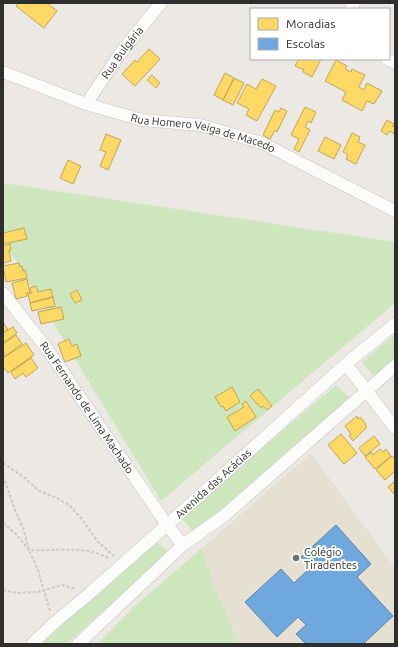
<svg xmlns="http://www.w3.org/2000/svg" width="398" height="647" font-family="Ubuntu,sans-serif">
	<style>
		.education { fill: #e6e0d3 }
		.green { fill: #cee6be }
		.homes { fill: #ffd966; stroke: #c0a655 }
		.schools { fill: #6fa8dc; stroke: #5c83a8 }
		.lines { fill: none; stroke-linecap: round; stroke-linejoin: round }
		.minor-casing { stroke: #c5c4c5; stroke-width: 13 }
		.path { stroke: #c9c9c8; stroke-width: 2; stroke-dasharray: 3 2; stroke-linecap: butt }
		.minor { stroke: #fcfcfb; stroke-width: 12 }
		.poi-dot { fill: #706f6e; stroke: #fff; stroke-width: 1.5 }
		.labels { text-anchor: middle; stroke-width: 4; stroke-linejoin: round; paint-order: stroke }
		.street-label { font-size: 11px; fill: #2e2e2e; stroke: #fff }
		.poi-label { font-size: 11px; fill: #2e2e2e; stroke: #fff; text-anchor: start }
	</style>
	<rect width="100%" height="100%" fill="#ece8e4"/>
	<path class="education" d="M311,453L395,568V644H239L212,580L202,548Z"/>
	<path class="green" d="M3,183L395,242V303L161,501L9,250L3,233Z
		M395,334V358L374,376L362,362Z
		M336,385L350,398L194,533L181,517Z
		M156,541L169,553L66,644H41Z
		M202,548L212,580L239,644H97L138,603Z"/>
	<path class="homes" d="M18,3H47L57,11L44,28L16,6Z
		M149,49L160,59L135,86L122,74L135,60L137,62Z
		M299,59H321L312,77L303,72L304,70L295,66Z
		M336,60L347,66L345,69L351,72L352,69L365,75L359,87L364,90L367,83L382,91L374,104L367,101L362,111L342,100L346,92L325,81Z
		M225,73L234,78L223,100L214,95Z
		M152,75L160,83L156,88L147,80Z
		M234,78L244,83L233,105L223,100Z
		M262,79L276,86L257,121L246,115L249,109L237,103L247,84L256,89Z
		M305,107L316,112L311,123L308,121L305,127L310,130L299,152L294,149L299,139L291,135Z
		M281,108L287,111L277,132L275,130L270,139L263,135L275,110L279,112Z
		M387,120L394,124L392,126L395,127V134L389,131L387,135L381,131Z
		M352,133L360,137L358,142L365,145L356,164L346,159L348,155L343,152Z
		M106,134L121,140L108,170L100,166L106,152L100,150Z
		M325,137L341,145L334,159L318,151Z
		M68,160L81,166L73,184L60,178Z
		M24,228L27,239L3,244V233Z
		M10,244L11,250H9L11,261L3,263V246Z
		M19,263L20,267L22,266L23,271L25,270L27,278L6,282L3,266Z
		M27,279L30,293H26L27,296L16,299L12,283Z
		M36,286L38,292L51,289L53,297L30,303L28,294L32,293L30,288Z
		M77,290L82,300L75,303L70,294Z
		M53,297L55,306L32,311L30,303Z
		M61,307L64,319L41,324L38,312Z
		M3,322L8,330L3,333Z
		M13,327L17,333L3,343V333Z
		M16,335L22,344L4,357L3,344Z
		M69,339L72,346L77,344L81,356L65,362L58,344Z
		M26,343L34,355L8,373L3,367V358Z
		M31,358L38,368L26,377L23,373L15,379L11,372Z
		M232,387L240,402L226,411L223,406L221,407L215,397Z
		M258,389L272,406L267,410L263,406L261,408L250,396Z
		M246,401L256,417L235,431L227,417L244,407L242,404Z
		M357,416L358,419L360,417L366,424L365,425L367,427L353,441L349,436L351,434L345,426Z
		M341,434L357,453L344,464L328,445Z
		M374,436L380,444L365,456L359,448Z
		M380,449L383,452L386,449L391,456L375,469L365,457L371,452L373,455Z
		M392,456L395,460V471L385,480L376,470Z
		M395,481V495L388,487Z"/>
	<path class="schools" d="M336,525L371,564L357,577L393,616L363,644H306L296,634L306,625L298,617L277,637L245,602L281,569L294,583L311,567L301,557Z"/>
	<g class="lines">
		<defs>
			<g id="minor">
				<path d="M351,9L354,3"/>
				<path d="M387,59L395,63"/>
				<path id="s1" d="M3,72L86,104L142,120L200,125L262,143L395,211"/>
				<path id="s2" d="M86,104L122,51L161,3"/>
				<path id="s3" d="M3,293L48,350L167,525L183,545"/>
				<path d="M346,364L395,428"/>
				<path id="s4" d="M32,644L53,624L90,593L167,525L346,364L395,324"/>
				<path d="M78,644L183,545L225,515L395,366"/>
			</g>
		</defs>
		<use href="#minor" class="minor-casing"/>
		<path class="path" d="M3,463L25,478L39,491L55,497L69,505L82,519L97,541L114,556
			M3,476L15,510L23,528L29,550L38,570L50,611
			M3,523L16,534L29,550C49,551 69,548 89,551C96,552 103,556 110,558
			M3,590L17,593L38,592L62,585L76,589"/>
		<use href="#minor" class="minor"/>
	</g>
	<circle class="poi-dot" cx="296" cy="558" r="4"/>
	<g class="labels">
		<g class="street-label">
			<text dy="4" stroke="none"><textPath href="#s2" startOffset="63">Rua Bulgária</textPath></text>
			<text dy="4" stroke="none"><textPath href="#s1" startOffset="210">Rua Homero Veiga de Macedo</textPath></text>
			<text dy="4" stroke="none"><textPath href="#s3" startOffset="142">Rua Fernando de Lima Machado</textPath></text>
			<text dy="4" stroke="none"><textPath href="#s4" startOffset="242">Avenida das Acácias</textPath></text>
		</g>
		<g class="poi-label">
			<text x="304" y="556">Colégio<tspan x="304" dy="13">Tiradentes</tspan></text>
		</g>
	</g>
	<rect width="398" height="647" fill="none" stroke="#2e2e2e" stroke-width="8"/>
	<rect x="250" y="8" width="140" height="52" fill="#ffffff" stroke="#ababab"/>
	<rect x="258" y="18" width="20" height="12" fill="#ffd966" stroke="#ababab"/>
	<text x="286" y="28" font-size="12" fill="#2e2e2e">Moradias</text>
	<rect x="258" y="38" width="20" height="12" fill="#6fa8dc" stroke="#ababab"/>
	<text x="286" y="48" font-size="12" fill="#2e2e2e">Escolas</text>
</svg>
